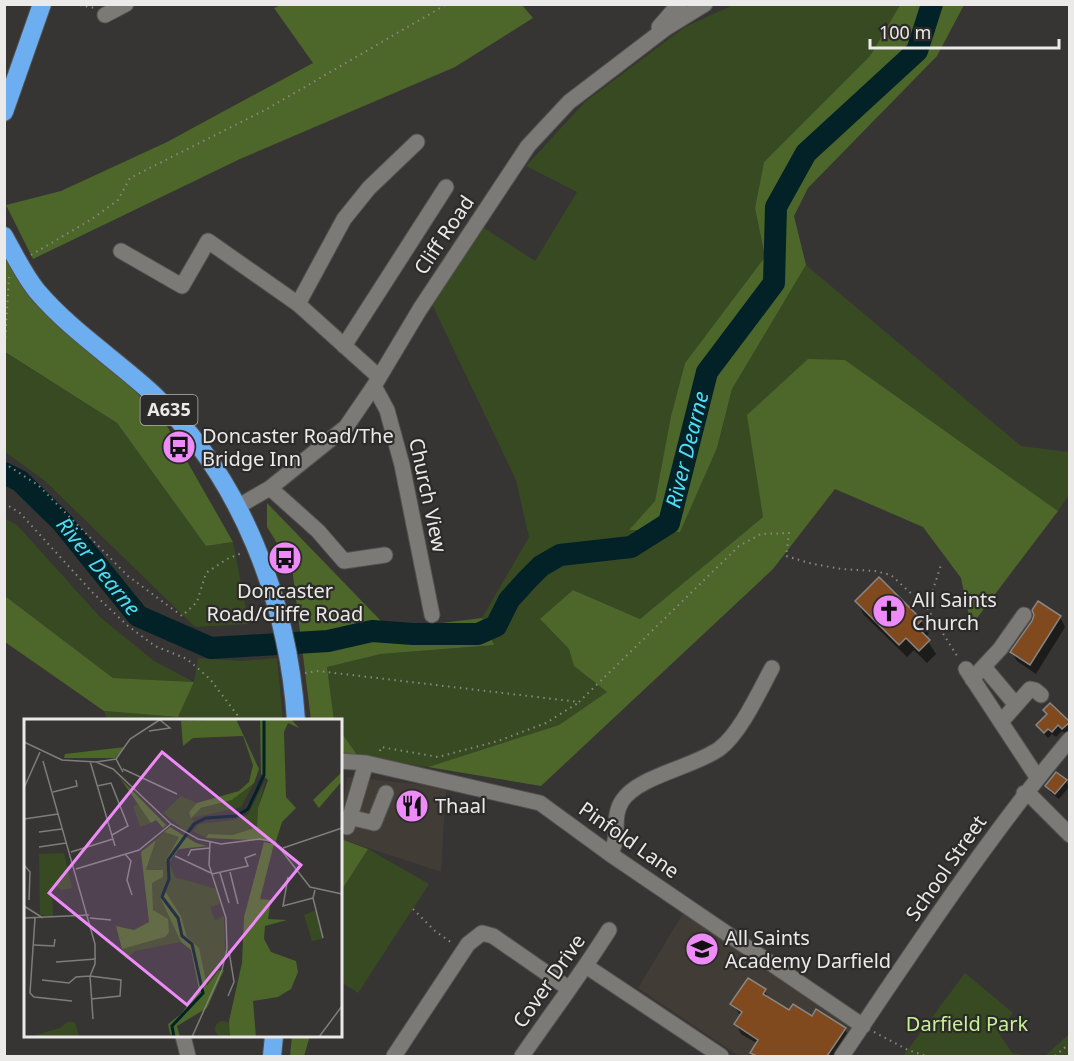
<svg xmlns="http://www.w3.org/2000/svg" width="1074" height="1061" font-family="'Noto Sans',sans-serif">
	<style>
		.built { fill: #413c35 }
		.green { fill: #384a22 }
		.forest { fill: #4c6729 }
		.shadow { fill: #0007 }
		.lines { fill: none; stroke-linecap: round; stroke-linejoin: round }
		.river { stroke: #022227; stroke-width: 22 }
		.building { fill: #80491e; stroke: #888684; stroke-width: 1.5 }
		.minor-casing { stroke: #535250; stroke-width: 17 }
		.highway-casing { stroke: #535250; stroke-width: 20 }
		.path { stroke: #898886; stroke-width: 2; stroke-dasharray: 1.5 4.5; stroke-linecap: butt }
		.minor { stroke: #7b7a77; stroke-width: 15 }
		.highway { stroke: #6daef0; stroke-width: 18 }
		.labels { text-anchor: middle; stroke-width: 4.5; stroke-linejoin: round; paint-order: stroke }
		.shield { fill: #2c2b29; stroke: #b2b1af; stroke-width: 1.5 }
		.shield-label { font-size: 18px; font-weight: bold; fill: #ebeae9 }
		.street-label { font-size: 20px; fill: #ebeae9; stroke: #2c2b29 }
		.poi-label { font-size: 20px; fill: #ebeae9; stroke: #2c2b29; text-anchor: start }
		.park-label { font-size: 20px; fill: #c7f197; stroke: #2c2b29 }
		.water-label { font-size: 21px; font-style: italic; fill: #4eddf5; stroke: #2c2b29 }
		.inset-river { fill: none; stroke: #022227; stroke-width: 3 }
		.inset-road { fill: none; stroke: #7e7d7c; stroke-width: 1.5 }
		.view { fill: #ee8bf8; fill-opacity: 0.15; stroke: #ee8bf8; stroke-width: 3 }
		.inset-edge { fill: none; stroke: #ebeae9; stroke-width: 3 }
	</style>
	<rect width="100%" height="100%" fill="#363533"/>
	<path class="built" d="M347,777L446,787L441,872L341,839V814Z
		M685,910L850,1024L849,1032L833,1056H739L638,988Z"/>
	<path class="green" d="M733,5H900L870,56L764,162L755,208L765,257L685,363L671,416L655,501L630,529L680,531L717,448L732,389L806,265L1021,446L1069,452V495L1058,511L845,360L748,415L763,517L640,619L573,590L541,620L569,649L574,666L607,692L559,725L428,767L358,756L341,732L340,720H334L327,667L381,654L494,645L482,618L529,537L516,480L431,302L484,228L535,261L577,192L526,166L585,102L685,27Z
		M4,352L117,423L206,546L233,542L249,624L195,627L44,480L5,452Z
		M4,518L17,525L100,617L154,661L194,682L198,658L242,661L277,658L283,720H107L104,711L178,717L194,682L113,678L5,596Z
		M368,849L429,884L358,993L341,982V898L343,888Z
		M965,973L1013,1013L998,1032L1012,1053L1029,1056H903Z
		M1069,1034V1056H1045Z"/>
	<path class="forest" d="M281,5H522L533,18L455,67L240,159L33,259L6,205L61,191L167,142L313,63L274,8Z
		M900,5H964L937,56L808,188L794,216L806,265L732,389L717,448L680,532L629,530L655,501L671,416L685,363L765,257L755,208L764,162L870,56Z
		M4,248L167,426L233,542L206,546L117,423L5,352Z
		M808,359L845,360L1058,511L971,626L961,578L923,527L835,489L773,569L541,786L428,767L559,725L607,692L574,666L569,649L540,619L573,590L640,619L763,517L747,415Z
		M267,503L382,622L425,625L482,618L494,645L381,654L327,667L334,720H311L292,567L267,527Z
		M5,596L113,678L194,682L178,717L104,711L5,642Z
		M341,732L358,756L341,752Z
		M341,839L368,849L343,888L341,898Z
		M292,1036H310L304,1056H290Z"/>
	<path class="shadow" d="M857,602L921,621L929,634L925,637L936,654L927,663L914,650L907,657L864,615Z
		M1060,617L1065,627L1036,674L1017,661L1012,652Z
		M1069,722L1070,731L1066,734L1062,731L1056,737L1052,734L1048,738L1038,726Z
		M1066,781L1069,787L1059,799L1050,792L1047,786Z
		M764,990L770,1000L789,1013L845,1029L850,1039L839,1056H754L752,1053L758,1044L741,1034L736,1024L741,1016L732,1004Z"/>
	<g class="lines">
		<path class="river" id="s1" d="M4,473L20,481L62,522L138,616L211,648L328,641L372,631L413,634H478L496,626L509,600L527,580L541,566L560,555L631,547L669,523L707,372L774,283L776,207L806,153L917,51L932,4"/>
	</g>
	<path class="building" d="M879,577L922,620L916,626L930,640L919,651L906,638L899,645L855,601Z
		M1038,601L1061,616L1030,665L1010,652L1032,621L1034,615L1032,610Z
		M1050,703L1070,722L1062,729L1058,725L1052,732L1048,729L1044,733L1036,725L1047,714L1043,710Z
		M1056,772L1067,780L1055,794L1045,786Z
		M748,978L766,989L763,994L789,1010L793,1004L812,1016L816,1009L846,1028L827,1056H757L750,1053L758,1040L734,1024L742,1012L730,1004Z"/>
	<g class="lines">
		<defs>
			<path id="minor" d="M105,15L126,4
				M659,27L679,4
				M121,251L182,286L208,241L298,304L379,377
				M298,304L344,219L369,188L417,142
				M344,346L446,187
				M374,386L387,410L402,465L432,615
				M270,488L318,531L344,561L385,555
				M237,507L270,488L346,427L374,386L420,309L528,146L569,102L666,28L705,4
				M984,667L1016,705L1001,722
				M966,669L1037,777
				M972,679L1000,649L1024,615
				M1016,705L1030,689L1035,690L1041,695
				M340,761L366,763L540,803L610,854L863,1026
				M1024,793L1032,797L1070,835
				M349,817L374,823L386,793
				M347,827L366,763
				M610,854C621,837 611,818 622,801C638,776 694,767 719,749C740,734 760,690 772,668
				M586,966L721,1056
				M183,1036L188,1056
				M394,1056L468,944L482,933L493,936L568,988
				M522,1056C551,1014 582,973 609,930
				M842,1056C915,948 986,839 1070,739"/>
			<path id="highway" d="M4,112L42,4
				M4,236C14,254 24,275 37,291C70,330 115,359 153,394C241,477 288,601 296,720
				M272,1056L274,1036"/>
		</defs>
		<use href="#minor" class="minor-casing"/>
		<use href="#highway" class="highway-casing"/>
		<path class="path" d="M74,4L95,8
			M31,255L92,219L118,200L130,178L267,109L447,4
			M4,362L9,277
			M4,463L38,485L128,576L182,616L197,602L206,573L227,559L242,553
			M4,503L20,513L93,593L128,626L155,646L187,659L210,679L241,720
			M927,608L941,565
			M305,673L318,671L579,702L739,546L761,534L789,533L786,556L809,563L841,569L875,571L891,575L927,608L959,659
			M380,751L381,747L438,757L498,741L546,723L578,703
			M413,909L435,931L452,943
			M874,1032L908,1050L926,1056
			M1055,1056L1070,1043"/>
		<use href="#minor" class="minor"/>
		<use href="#highway" class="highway"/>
	</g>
	<defs>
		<symbol id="bus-disc" viewBox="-11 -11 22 22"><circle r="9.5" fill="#ee8bf8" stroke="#2c2b29"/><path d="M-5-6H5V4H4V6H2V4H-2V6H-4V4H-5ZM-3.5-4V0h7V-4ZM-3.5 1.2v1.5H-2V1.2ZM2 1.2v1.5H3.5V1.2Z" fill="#111"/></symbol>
		<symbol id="church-disc" viewBox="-11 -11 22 22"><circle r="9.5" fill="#ee8bf8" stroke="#2c2b29"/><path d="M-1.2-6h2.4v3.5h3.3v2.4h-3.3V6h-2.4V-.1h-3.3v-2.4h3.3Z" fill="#111"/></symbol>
		<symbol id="restaurant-disc" viewBox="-11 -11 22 22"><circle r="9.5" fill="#ee8bf8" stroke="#2c2b29"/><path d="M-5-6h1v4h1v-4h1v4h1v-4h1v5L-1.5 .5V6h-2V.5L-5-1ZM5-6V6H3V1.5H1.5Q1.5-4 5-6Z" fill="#111"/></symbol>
		<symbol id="school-disc" viewBox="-11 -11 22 22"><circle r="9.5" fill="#ee8bf8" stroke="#2c2b29"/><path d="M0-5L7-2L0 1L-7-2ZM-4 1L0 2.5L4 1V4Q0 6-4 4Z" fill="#111"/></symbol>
	</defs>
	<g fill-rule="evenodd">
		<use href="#bus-disc" x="160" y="428" width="38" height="38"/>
		<use href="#bus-disc" x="266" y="539" width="38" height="38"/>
		<use href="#church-disc" x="870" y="592" width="38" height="38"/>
		<use href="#restaurant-disc" x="393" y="787" width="38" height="38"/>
		<use href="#school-disc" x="683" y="930" width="38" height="38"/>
	</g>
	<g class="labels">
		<rect class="shield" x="140.5" y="395" width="57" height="30" rx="4.5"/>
		<g class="shield-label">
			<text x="169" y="416">A635</text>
		</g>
		<g class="street-label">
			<text transform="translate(444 235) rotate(-56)" y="7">Cliff Road</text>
			<text transform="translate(428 495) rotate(78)" y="7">Church View</text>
			<text transform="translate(629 840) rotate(35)" y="7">Pinfold Lane</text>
			<text transform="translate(946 868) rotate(-55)" y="7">School Street</text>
			<text transform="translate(549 981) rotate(-55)" y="7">Cover Drive</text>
		</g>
		<g class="poi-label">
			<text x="202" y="443">Doncaster Road/The<tspan x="202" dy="23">Bridge Inn</tspan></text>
			<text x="285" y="598" text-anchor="middle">Doncaster<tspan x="285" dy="23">Road/Cliffe Road</tspan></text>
			<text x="912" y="607">All Saints<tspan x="912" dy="23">Church</tspan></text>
			<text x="435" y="813">Thaal</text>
			<text x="725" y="945">All Saints<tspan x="725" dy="23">Academy Darfield</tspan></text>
		</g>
		<g class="park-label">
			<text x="967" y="1031">Darfield Park</text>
		</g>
		<g class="water-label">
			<text dy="7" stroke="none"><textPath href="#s1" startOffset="855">River Dearne</textPath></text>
			<text dy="7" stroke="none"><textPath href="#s1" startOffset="134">River Dearne</textPath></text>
		</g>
	</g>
	<g transform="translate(24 719)">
		<rect width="318" height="318" fill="#363533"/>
		<path d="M242,60L234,89L233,108L209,116L184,115L182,119L169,112L175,105L210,101L224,95ZM230,64L217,88L168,99L170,102L162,112L139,94L157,77L173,84L165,93L208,81ZM116,85L127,104L116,108L109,87ZM140,113L155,118L141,142L145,143L151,158L192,170L196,185L186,188L191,201L200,197L201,233L196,252L186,266L183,267L178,254L175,229L163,219L157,197L143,192L157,223L111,232L101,241L98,230L141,218L129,191L128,164L139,151L122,152L132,121ZM40,134L48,169L37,171L32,167L28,170L29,198L22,197L16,195L15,135ZM292,191L299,220L288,222L280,196ZM191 310a8 8 0 1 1 16 0a8 8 0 1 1-16 0ZM43,303H51L55,318H5L36,309Z" fill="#384a22"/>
		<path d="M212,0L235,50L230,64L208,81L177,89L167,99L165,93L173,84L215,72L225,63L229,46L219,17L169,19L159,27L157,2ZM236,0H267L275,9L264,4L260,13L262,78L272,89L258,103L252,122L182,119L184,115L209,116L233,108L234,89L244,61L237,55ZM101,28L91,39H40L41,35ZM318,53V62L295,89L289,81ZM96,59L142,106L139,109L132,101L127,104ZM146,108L172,124L183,127L155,130L145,143L141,142L155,118L140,113ZM132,121L122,151H139V158L128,164L129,191L144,200L145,213L141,218L98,230L92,207L110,211L125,203L117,133ZM240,123L250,125L236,180L247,181L244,200L263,201L241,207L240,220L247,233L272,242L274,253L267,270L254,278L229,282L232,318H206L205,302L218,244L220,198ZM141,172L157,197L163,218L175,229L183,267L194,252L200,251L183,289L153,307L156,318L146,315L144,305L157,295L175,271L167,231L157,223L136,178Z" fill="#4c6729"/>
		<path class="inset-river" d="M150,318L148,307L179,274L168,225L158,217L154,199L138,178L145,160L144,141L170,105L182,99L212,97L224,90L240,56V0"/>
		<path class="inset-road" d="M125,12L146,9L136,1M0,23L38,41L72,43L89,50L147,105L174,120L197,125L236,120L251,123L286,168L318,175M92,40L106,20L137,0M19,42L71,225V245L66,257L69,300M66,42L91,127M72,43L92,40L99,53M99,50L153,75M73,67L87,64L104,107L88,116M0,69L16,33M29,73L53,67L52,61M0,100L34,95M15,113L38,110M15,128L42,124M259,129L318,109M47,133L89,120M101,135L107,142L103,161L108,176M151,137L187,154M164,137L167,131L185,129M0,146L6,153L5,181M52,150L115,131L147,105M206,153L214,185M196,154L205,184M188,155L224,147L221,139L232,135M264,158L259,187L289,179M291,171L289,179L299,219M0,187L19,199M0,199L65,196M11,199L6,274L10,278L48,282M66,199L87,201M10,226L30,227L31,220M32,243L72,240M18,261L45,264L52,258L66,257L97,261L96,277L67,280M204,277L210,263L205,232M168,318L198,251L203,230L202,199L185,146L186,123M295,318L318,287"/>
		<path class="view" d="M138,33L277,146L163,286L25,174Z"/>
		<rect width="318" height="318" class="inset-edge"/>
	</g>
	<rect width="1074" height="1061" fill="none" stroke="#ebeae9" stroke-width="12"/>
	<path d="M870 39v9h189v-9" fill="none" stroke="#ebeae9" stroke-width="3"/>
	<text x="879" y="39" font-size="18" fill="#ebeae9" stroke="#2c2b29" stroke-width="4.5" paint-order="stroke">100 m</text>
</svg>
